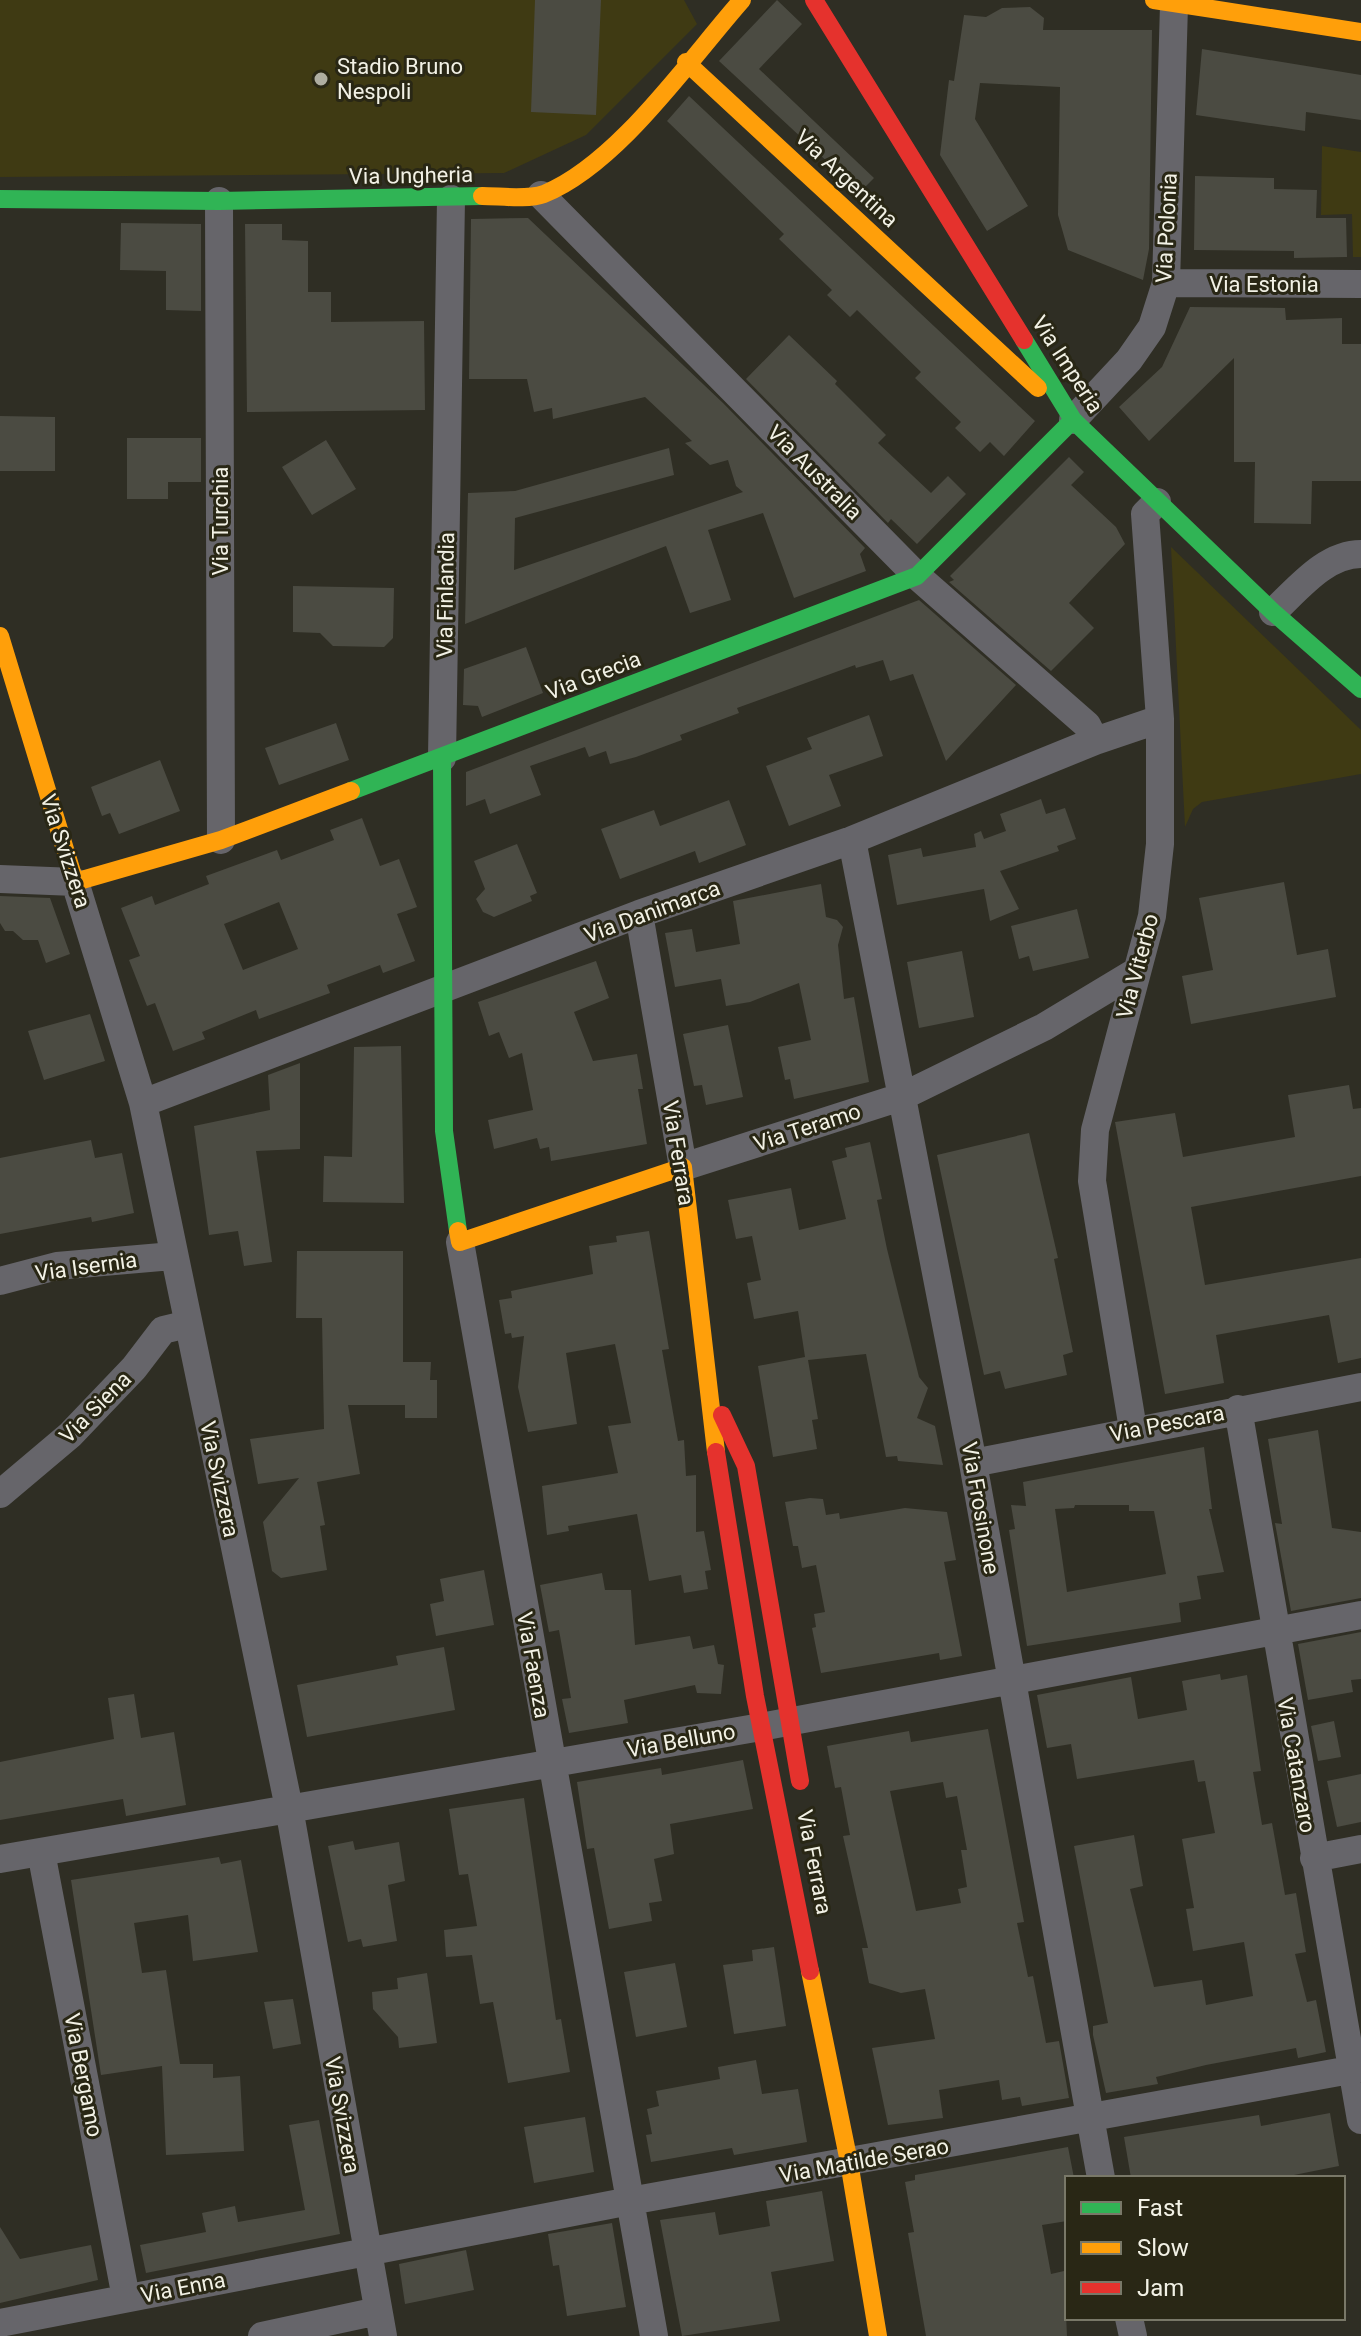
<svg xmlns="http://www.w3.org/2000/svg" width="1361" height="2336" font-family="Roboto,sans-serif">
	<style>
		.green { fill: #3f3a13 }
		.building { fill: #4b4b42; fill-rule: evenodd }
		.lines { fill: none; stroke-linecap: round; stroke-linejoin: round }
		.street { stroke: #66656a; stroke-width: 28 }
		.fast { stroke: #30b455; stroke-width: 18 }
		.slow { stroke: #ff9f0a; stroke-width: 18 }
		.jam { stroke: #e5322d; stroke-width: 18 }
		.poi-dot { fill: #aeada1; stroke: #292715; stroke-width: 3 }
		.labels { text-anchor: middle; stroke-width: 6; stroke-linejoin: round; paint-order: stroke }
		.poi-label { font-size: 22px; fill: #f2f1e5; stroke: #292715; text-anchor: start }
		.street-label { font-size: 22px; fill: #f2f1e5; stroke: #292715 }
	</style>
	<rect width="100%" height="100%" fill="#2f2e24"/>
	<path class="green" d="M0,0H684L697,24L586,135L504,173L0,177Z
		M1322,146L1361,152V257H1353L1352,214L1321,215Z
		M1171,547L1361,730V774L1202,802L1193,809L1185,827Z"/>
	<path class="building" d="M535,0H601L596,115L531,112Z
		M777,0L802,24L759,69L874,178L860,192L719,61Z
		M1030,7L1044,18L1043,30H1152L1149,249L1143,280L1068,250L1058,215L1060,87L980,83L975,119L1028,206L987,231L940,155L949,80L954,81L964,15L986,17L1002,8Z
		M1202,49L1361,75V120L1306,112L1305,131L1196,115Z
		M689,96L1035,421L1004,456L990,442L980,452L955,428L961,422L915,378L921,372L857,310L850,317L827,295L832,290L779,239L784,234L667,121Z
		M1195,176L1274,178V189L1317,190L1316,218H1346L1347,257L1294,258V251L1194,250Z
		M528,218L723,403L865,548L860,554L866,571L794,598L763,513L708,530L731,600L690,613L666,546L465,624L468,493L515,491L669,448L674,475L515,518L514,570L743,492L736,486L728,460L710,465L685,443L692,441L645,397L553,419L552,408L534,412L527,379H469L471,219Z
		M121,223L201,224V311L166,310V271L120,270Z
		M245,224H282V240L308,241V292H331V322L424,321L425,410L247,412Z
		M1190,307L1285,308L1286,320L1342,318V344H1361V481H1312L1311,524L1254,523L1255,462H1234V358L1149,441L1119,407L1162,367Z
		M789,335L837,381L835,384L886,435L878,443L931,493L948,476L966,494L917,544L891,519L888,523L746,379Z
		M0,416L55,417V471H0Z
		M127,438H201V482H168V499H127Z
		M326,440L356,489L312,515L282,467Z
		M1069,457L1084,472L1071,485L1116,527L1125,544L1069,603L1094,628L1051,671L949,582L954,580L950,576Z
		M293,586L394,588L393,638L384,647L333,646L320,633L293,632Z
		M919,600L1016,685L946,761L913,674L890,681L883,660L856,668L855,665L737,708L739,713L680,735L682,740L636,757L610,764L606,751L589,757L585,747L530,766L541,795L490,814L485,799L466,806V772Z
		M526,647L543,693L482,717L478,706L463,705L464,669Z
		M869,715L883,756L829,775L841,806L789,826L766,766L812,749L807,738Z
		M336,723L349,760L279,785L265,748Z
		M160,760L180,811L119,834L110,813L102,816L91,787Z
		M1041,799L1046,814L1065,808L1076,839L1057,846L1059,851L1000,871L1019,909L990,921L984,889L897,905L888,855L921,848L923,857L976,847L974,834L981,831L984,839L1006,831L1000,814Z
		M729,800L746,845L699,863L695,851L620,879L601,829L654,810L660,826Z
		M362,818L380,866L399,859L417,907L397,914L415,961L383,973L380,965L327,985L330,993L259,1019L256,1010L202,1032L205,1039L173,1051L155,1003L147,1006L129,960L140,956L121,908L152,896L155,905L209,884L206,876L277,850L281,860L334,840L330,830ZM279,902L298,949L243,970L224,924Z
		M517,844L537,893L530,896L532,901L494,917L483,912L476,899L485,889L474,861Z
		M1284,882L1297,955L1328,949L1336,997L1191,1024L1182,976L1213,970L1199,898Z
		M821,884L826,917L837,920L843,927L838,945L844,999L854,997L869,1082L794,1099L790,1079L785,1080L778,1047L811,1040L799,983L750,1002L726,1006L721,979L675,987L665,933L692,929L696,952L740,944L733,901Z
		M0,896L50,898L70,954L46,963L38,940H23L13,931H5L0,923Z
		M1077,909L1089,958L1033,971L1029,956L1019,959L1011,926Z
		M962,951L974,1017L919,1028L907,962Z
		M596,961L609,998L574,1012L593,1061L637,1054L643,1089H638L647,1144L551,1161L549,1147L540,1149L537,1138L494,1149L488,1120L533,1110L522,1053L509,1058L499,1032L489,1036L478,1002Z
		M90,1014L105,1061L44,1080L28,1031Z
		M728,1025L743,1097L706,1105L702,1085L694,1086L683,1034Z
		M401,1046L404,1203L323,1202L324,1156L352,1157L354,1047Z
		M300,1063V1149L256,1151L272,1262L244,1266L238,1231L209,1235L194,1126L270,1110L268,1075Z
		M1349,1085L1353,1109L1361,1108V1176L1191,1207L1205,1285L1361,1258V1358L1338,1363L1329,1315L1216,1335L1224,1383L1165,1394L1115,1122L1175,1113L1183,1157L1295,1137L1288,1095Z
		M1029,1133L1058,1258L1054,1259L1073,1352L1063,1355L1067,1375L1005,1389L1000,1371L984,1375L937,1155Z
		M91,1140L95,1158L122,1153L134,1213L92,1222L91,1217L0,1234V1158Z
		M870,1142L882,1199L877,1200L887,1249L919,1377L928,1388L917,1418L935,1426L943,1465L898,1461L897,1456L886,1457L866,1354L808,1360L818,1419L812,1420L817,1449L773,1457L758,1366L805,1357L798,1311L754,1319L747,1283L761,1280L752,1236L736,1239L728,1200L791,1188L799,1230L846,1219L832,1161L847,1157L845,1148Z
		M649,1231L669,1349L662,1350L678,1441L684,1440L686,1476L696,1475V1532L704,1531L711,1570L705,1571L708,1589L684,1593L681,1575L649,1581L637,1514L568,1526L569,1531L547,1535L542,1486L618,1473L608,1426L631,1423L615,1344L566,1353L577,1424L528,1432L518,1387L524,1336L512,1338L511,1333L505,1334L499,1300L512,1298L511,1291L593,1274L589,1246L617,1242L616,1236Z
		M297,1251H403V1362H431L430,1380H437V1418H405V1405H348L360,1474L317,1482L325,1525L320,1526L327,1570L281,1578L272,1571L263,1522L299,1478L258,1484L250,1439L324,1429L322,1318H296Z
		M1318,1430L1332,1528L1361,1532V1598L1291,1611L1275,1523L1282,1524L1268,1439Z
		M1204,1447L1212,1509H1209L1224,1572L1197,1576L1201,1599L1179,1603L1181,1622L1027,1646L1009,1530L1015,1529L1011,1505L1026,1506L1023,1482ZM1075,1505H1129V1511H1154L1166,1574L1067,1592L1055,1509L1074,1508Z
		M810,1498L823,1499L826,1515L839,1513L840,1519L905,1508L947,1512L956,1560L944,1562L962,1656L940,1660L939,1653L821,1673L812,1628L816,1627L814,1614L825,1612L816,1565L802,1568L798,1546H793L785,1502Z
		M484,1570L494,1625L436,1636L430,1604L444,1601L440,1579Z
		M602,1573L605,1590H631L635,1645L690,1636L693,1649L714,1645L718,1664L724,1665L721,1694L697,1693L695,1685L624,1700L628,1723L569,1733L562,1699L571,1698L559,1630L549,1632L540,1585Z
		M1361,1632V1679L1351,1680L1353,1692L1308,1700L1298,1644Z
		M444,1647L455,1710L307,1737L297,1685L398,1665L396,1656Z
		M1220,1674L1221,1680L1247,1675L1261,1771L1253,1772L1262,1825L1272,1823L1285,1895L1296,1893L1306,1952L1295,1954L1307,2002L1316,2000L1326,2052L1298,2058L1296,2048L1206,2065L1156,2077L1158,2084L1106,2093L1093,2035V2026L1108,2023L1074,1846L1134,1835L1143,1886L1130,1889L1154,1987L1202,1980L1206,2005L1253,1996L1244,1942L1193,1951L1186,1909L1194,1908L1182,1839L1215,1833L1205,1781L1198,1782L1194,1760L1077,1779L1071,1744L1047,1748L1037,1695L1131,1677L1138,1719L1187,1710L1182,1681Z
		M134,1694L141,1738L174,1732L186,1805L126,1816L123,1799L0,1820V1762L114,1739L108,1698Z
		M1334,1721L1341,1757L1318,1761L1311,1726Z
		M988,1729L1024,1922L1017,1923L1028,1977L1033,1976L1046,2043L1059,2041L1069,2098L1022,2106L1020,2097L1002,2100L999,2080L939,2090L943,2118L888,2125L872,2048L935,2039L925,1989L901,1993L869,1983L862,1948H868L843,1836L850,1835L841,1787L835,1788L827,1746L909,1731L911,1742ZM943,1782L946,1798L957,1796L967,1850H961L967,1887L958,1889L961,1903L916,1911L890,1791Z
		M743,1760L753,1809L670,1824L674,1854L654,1859L662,1901L649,1903L652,1921L609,1929L594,1848L587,1849L577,1782L661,1768L662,1775Z
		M1361,1774V1822L1337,1827L1327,1781Z
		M524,1798L556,2020L561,2019L570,2072L508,2083L493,2002L480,2004L472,1955L446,1957L444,1930L477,1926L468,1874L459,1875L449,1809Z
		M353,1841L355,1850L399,1842L405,1881L388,1885L397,1941L363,1947L361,1939L348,1942L328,1846Z
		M219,1857L221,1864L241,1860L258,1952L193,1961L188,1915L134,1923L142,1973L166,1970L180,2064H213V2078L240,2076L244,2151L166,2155L162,2066L101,2075L71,1880Z
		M774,1947L786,2026L734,2034L723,1965L753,1961L752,1950Z
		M675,1963L687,2027L636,2037L624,1972Z
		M427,1973L437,2043L399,2048L398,2037L373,2009L372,1992L398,1989L397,1978Z
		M293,1999L301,2044L273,2049L264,2002Z
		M756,2060L762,2094L798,2089L807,2142L734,2155L732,2148L651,2162L646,2135L652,2134L647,2109L659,2106L656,2091L720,2079L718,2067Z
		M1330,2113L1339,2166L1279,2178H1131L1124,2137L1259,2115L1261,2126Z
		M585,2117L594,2172L534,2183L524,2127Z
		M319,2120L340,2234L146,2273L140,2245L206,2232L202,2213L235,2206L238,2222L305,2210L289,2125Z
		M1068,2147L1074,2178H1067V2221L1042,2225L1051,2274L1064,2271L1067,2336H926L908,2233L914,2232L905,2182L915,2180V2175Z
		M822,2191L834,2261L771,2272L780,2321L682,2336L660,2220L715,2212L719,2235L770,2226L766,2201Z
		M612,2223L626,2307L567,2316L559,2265L553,2266L548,2234Z
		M0,2227L20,2259L91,2245L98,2280L0,2303Z
		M466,2250L474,2290L405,2304L399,2264Z"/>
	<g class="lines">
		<path class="street" d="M541,195L917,576L1087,725L1095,741
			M219,201L221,840
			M1166,283L1361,284
			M1073,420L1129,360L1152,327L1166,283L1174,5
			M1273,612C1298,589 1325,554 1361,554
			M442,758L451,199
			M852,840L973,1463L1101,2178
			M0,879L75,882L143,1103L289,1808L383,2336
			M639,914L683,1167L901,1097L1044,1027L1137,971
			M143,1103L639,914L852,840L1095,741L1160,719
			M460,1242L654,2336
			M0,1281L57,1266L173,1256
			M1238,1409L1361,2120
			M1133,1429L1092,1181L1095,1130L1152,916L1160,844V719L1145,514L1157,502
			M973,1463L1361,1387
			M0,1494L70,1435L134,1368L163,1330L188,1324
			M41,1852L126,2298
			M1314,1858L1361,1849
			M0,1859L761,1727L1361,1615
			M1129,2318L1133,2336
			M0,2323L630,2201L1361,2068
			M262,2336L378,2311"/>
		<path class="fast" d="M0,199L219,201L482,196
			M1024,340L1073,420L1273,612L1361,689
			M442,758L444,1131L458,1231
			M351,791L917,576L1073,420"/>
		<path class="slow" d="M1154,0L1361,32
			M686,62L1038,388
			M482,196C500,196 527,200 544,194C618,164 689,60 742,0
			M0,636L75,882L221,840L351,791
			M458,1231L460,1242L683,1167L716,1452
			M810,1971L849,2162L878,2336"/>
		<path class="jam" d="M814,0L1024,340
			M722,1415L746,1466L800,1781
			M716,1452L755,1696L810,1971"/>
	</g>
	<circle class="poi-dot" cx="321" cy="79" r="8"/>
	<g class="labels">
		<g class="poi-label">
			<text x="337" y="74">Stadio Bruno<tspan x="337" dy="25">Nespoli</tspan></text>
		</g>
		<g class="street-label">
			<text transform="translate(411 175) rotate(-1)" y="8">Via Ungheria</text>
			<text transform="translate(847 178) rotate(43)" y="8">Via Argentina</text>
			<text transform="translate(1166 228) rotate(-87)" y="8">Via Polonia</text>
			<text x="1264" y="292">Via Estonia</text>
			<text transform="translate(1068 364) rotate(57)" y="8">Via Imperia</text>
			<text transform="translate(815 472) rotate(45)" y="8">Via Australia</text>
			<text transform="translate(220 521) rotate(-90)" y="8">Via Turchia</text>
			<text transform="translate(445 595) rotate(-89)" y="8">Via Finlandia</text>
			<text transform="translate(593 675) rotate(-21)" y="8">Via Grecia</text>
			<text transform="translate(66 851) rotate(72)" y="8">Via Svizzera</text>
			<text transform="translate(652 911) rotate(-20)" y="8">Via Danimarca</text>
			<text transform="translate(1137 966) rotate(-75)" y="8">Via Viterbo</text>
			<text transform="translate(807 1127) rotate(-18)" y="8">Via Teramo</text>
			<text transform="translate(679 1153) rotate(81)" y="8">Via Ferrara</text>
			<text transform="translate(86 1266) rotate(-8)" y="8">Via Isernia</text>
			<text transform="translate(95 1407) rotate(-45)" y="8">Via Siena</text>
			<text transform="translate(1167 1423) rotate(-11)" y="8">Via Pescara</text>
			<text transform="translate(220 1479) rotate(78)" y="8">Via Svizzera</text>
			<text transform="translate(981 1508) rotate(80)" y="8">Via Frosinone</text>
			<text transform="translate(534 1665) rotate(80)" y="8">Via Faenza</text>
			<text transform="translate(681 1740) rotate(-10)" y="8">Via Belluno</text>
			<text transform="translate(1297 1765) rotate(80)" y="8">Via Catanzaro</text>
			<text transform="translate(815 1862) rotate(79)" y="8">Via Ferrara</text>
			<text transform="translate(84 2075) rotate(79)" y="8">Via Bergamo</text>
			<text transform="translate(343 2115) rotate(80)" y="8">Via Svizzera</text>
			<text transform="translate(864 2160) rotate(-10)" y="8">Via Matilde Serao</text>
			<text transform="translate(183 2287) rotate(-11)" y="8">Via Enna</text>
		</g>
	</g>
	<rect x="1065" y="2176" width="280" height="144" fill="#292715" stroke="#797868" stroke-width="2"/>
	<rect x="1081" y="2202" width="40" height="12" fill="#30b455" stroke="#797868" stroke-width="2"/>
	<text x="1137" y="2216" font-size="24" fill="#f2f1e5">Fast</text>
	<rect x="1081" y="2242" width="40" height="12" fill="#ff9f0a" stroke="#797868" stroke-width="2"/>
	<text x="1137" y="2256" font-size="24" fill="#f2f1e5">Slow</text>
	<rect x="1081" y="2282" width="40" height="12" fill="#e5322d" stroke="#797868" stroke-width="2"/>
	<text x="1137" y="2296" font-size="24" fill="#f2f1e5">Jam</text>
</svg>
